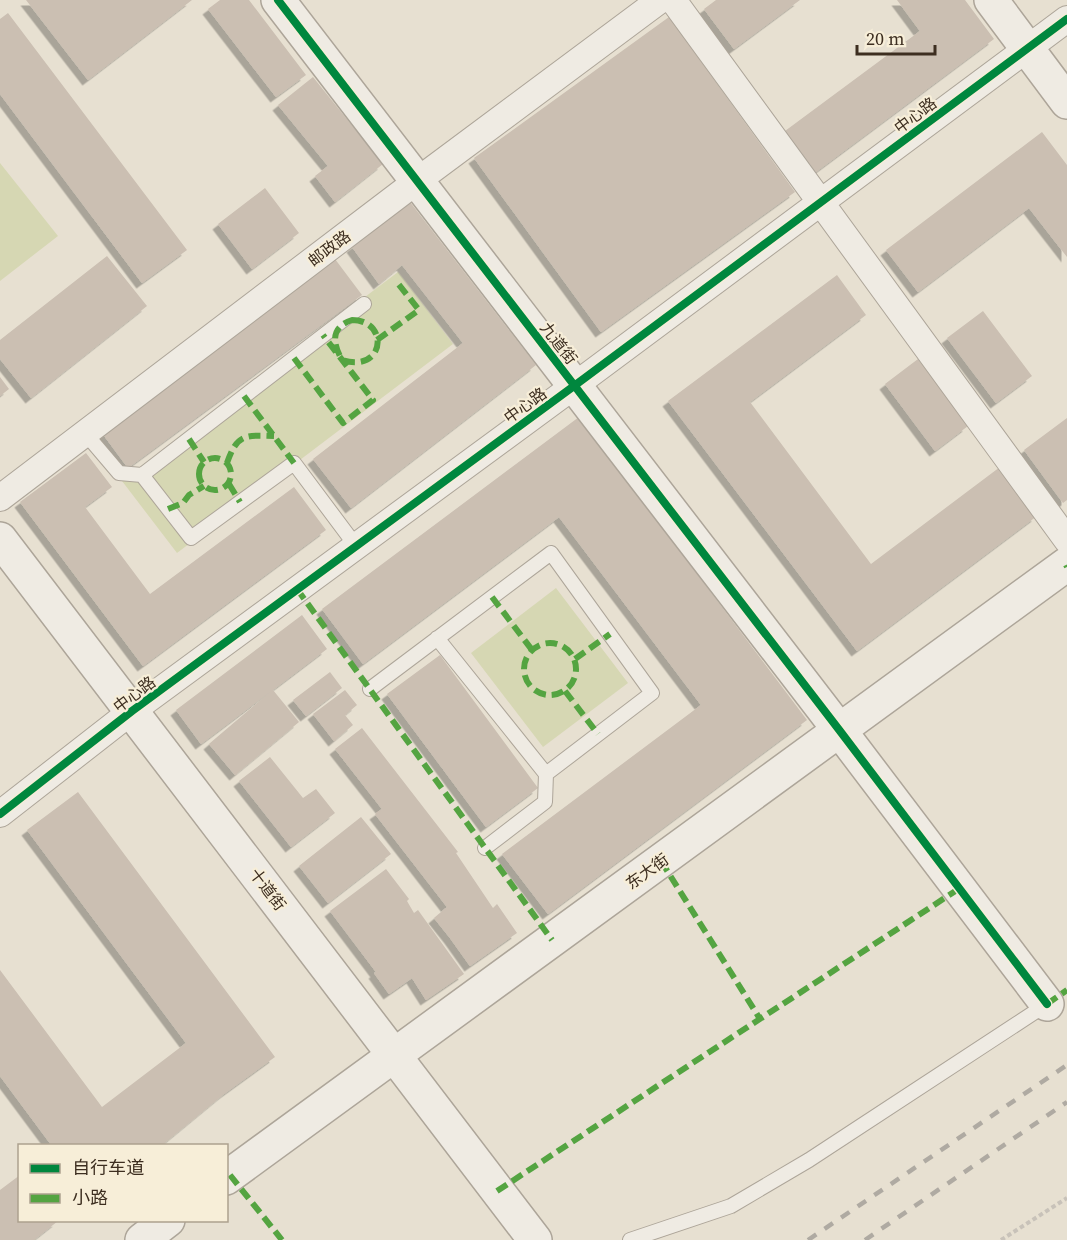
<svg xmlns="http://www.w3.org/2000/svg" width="1067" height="1240" font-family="'Source Serif 4','Noto Sans SC',serif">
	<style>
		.green { fill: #d6d7b3 }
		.building { fill: #cbbfb2; filter: url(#shadow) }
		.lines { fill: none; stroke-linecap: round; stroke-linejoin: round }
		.service-casing { stroke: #ada599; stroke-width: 16 }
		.minor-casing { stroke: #ada599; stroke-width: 28 }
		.tertiary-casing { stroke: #ada599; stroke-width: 36 }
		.path { stroke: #c8c2b9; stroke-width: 4; stroke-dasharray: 4.5 3; stroke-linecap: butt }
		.service { stroke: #efebe3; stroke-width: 14 }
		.minor { stroke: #efebe3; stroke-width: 26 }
		.tertiary { stroke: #efebe3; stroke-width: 33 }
		.rail { stroke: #afaaa2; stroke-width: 4.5; stroke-dasharray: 10 10; stroke-linecap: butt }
		.quiet { stroke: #54a441; stroke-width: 6; stroke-dasharray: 12 6; stroke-linecap: butt }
		.cycleway-casing { stroke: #f7eed8; stroke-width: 11 }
		.cycleway { stroke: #00873e; stroke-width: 8 }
		.labels { text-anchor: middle; stroke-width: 4.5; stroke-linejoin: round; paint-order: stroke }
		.street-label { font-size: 16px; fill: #3d2e20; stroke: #f7eed8 }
	</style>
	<defs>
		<filter id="shadow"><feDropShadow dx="-5.5" dy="5.5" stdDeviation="0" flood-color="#0004"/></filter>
	</defs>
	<rect width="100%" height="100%" fill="#e7e0d1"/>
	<path class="green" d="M0,163L58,236L0,281Z
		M398,272L453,344L177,553L122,481Z
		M556,588L628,683L543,747L471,653Z"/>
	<path class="building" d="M26,0H192L88,80Z
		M220,0H249L306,75L276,97L208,9Z
		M716,0H800L734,49L704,9Z
		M897,0H965L994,39L816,172L785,131L920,31Z
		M8,13L187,250L142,283L0,94V19Z
		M669,17L795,192L601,332L474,158Z
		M313,77L383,164L335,202L315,176L328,166L278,105Z
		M1042,132L1067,165V257L1029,208L918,292L886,250Z
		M265,188L299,233L252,269L218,224Z
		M410,202L536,365L351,508L313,459L463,343L402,265L379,284L352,247Z
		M107,256L147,306L31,398L0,359V340Z
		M335,259L362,295L128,468L102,433Z
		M837,275L866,315L750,402L871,564L1000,467L1037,516L857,651L668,401Z
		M983,311L1032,376L996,403L947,338Z
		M918,359L968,426L935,451L885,384Z
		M0,377L9,389L0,396Z
		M579,417L807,720L548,914L502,854L701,705L559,517L363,664L322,609Z
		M1067,418V500L1063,503L1024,450Z
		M86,453L112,487L85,507L150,594L294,487L326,530L143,666L20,502Z
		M302,615L327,649L273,690L299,722L235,775L209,744L270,692L201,744L176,710Z
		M440,655L538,788L486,827L387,694Z
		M330,672L342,688L306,716L293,700Z
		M345,690L357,705L345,715L353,725L334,741L313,714Z
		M362,728L458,852L456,853L493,908L497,904L517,933L470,966L450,938L434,918L447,907L375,814L382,809L335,749Z
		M270,757L303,798L316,789L335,813L291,847L239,781Z
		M78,792L275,1057L224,1094L161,1146H52L0,1076V970L102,1107L186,1043L27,830Z
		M361,817L391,854L328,903L299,866Z
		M386,869L409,899L407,901L414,913L418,910L464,974L426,1000L412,978L389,994L374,973L376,972L330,911Z
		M20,1175V1221H58L34,1240H0V1190Z"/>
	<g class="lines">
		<defs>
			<path id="service" d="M85,433L119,473L142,475
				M356,546L294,463L191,538L142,475L364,304
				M370,689L551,553L652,693L546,774L437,638
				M485,848L545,802L546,774
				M630,1240L731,1206L809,1160L1047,1004"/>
			<path id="minor" d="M673,0L1067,540
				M0,498L417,181L660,0
				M0,814L132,711L574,386L1067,19"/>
			<path id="tertiary" d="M278,0L840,731L1047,1004
				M991,0L1067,102
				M0,539L535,1240
				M226,1178L1067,564
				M142,1240L168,1220"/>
		</defs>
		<use href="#service" class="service-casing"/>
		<use href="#minor" class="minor-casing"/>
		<use href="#tertiary" class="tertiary-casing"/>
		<path class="path" d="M1001,1240L1067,1198"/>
		<use href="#service" class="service"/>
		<use href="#minor" class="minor"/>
		<use href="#tertiary" class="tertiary"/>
		<path class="rail" d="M808,1240L1067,1065
			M865,1240L1067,1102"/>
		<path class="quiet" d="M352,320C390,320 385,374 342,360C332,342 331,327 352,320Z
			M377,340L419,310L396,281
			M294,358L343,423L373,400L323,335
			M244,396L294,463
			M189,439L204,462
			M199 474a16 16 0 1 1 32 0a16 16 0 1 1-32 0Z
			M227,463C237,434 245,435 274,436
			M229,484L240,502
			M168,509L183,503L189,495L204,486
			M1066,565L1067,567
			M297,589L552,940
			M492,597L532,650
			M524 669a26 26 0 1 1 52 0a26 26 0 1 1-52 0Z
			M575,659L610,634
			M565,691L598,734
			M661,861L760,1019
			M1047,1004L1067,990
			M230,1175L282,1240
			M497,1191L960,888"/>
		<defs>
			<path id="cycleway" d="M278,0L840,731L1047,1004
				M0,814L132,711L574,386L1067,19"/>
		</defs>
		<use href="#cycleway" class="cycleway-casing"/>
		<use href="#cycleway" class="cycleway"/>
	</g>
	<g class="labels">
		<g class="street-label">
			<text transform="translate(915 115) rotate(-37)" y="6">中心路</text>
			<text transform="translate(329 248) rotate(-37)" y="6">邮政路</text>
			<text transform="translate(559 343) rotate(52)" y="6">九道街</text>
			<text transform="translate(525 405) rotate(-36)" y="6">中心路</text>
			<text transform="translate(134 694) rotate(-37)" y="6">中心路</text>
			<text transform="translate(647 871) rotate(-36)" y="6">东大街</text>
			<text transform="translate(268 889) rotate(53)" y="6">十道街</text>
		</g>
	</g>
	<rect x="18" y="1144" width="210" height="78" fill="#f7eed8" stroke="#ada18e" stroke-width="1.5"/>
	<rect x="30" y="1164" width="30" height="9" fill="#00873e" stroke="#ada18e" stroke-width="1.5"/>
	<text x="72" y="1174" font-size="18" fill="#3d2e20">自行车道</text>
	<rect x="30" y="1194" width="30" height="9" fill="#54a441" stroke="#ada18e" stroke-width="1.5"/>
	<text x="72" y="1204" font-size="18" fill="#3d2e20">小路</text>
	<path d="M857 45v9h78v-9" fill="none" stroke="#3d2e20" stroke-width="3"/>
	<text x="866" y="45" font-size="18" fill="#3d2e20" stroke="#f7eed8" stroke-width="4.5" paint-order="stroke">20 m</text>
</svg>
